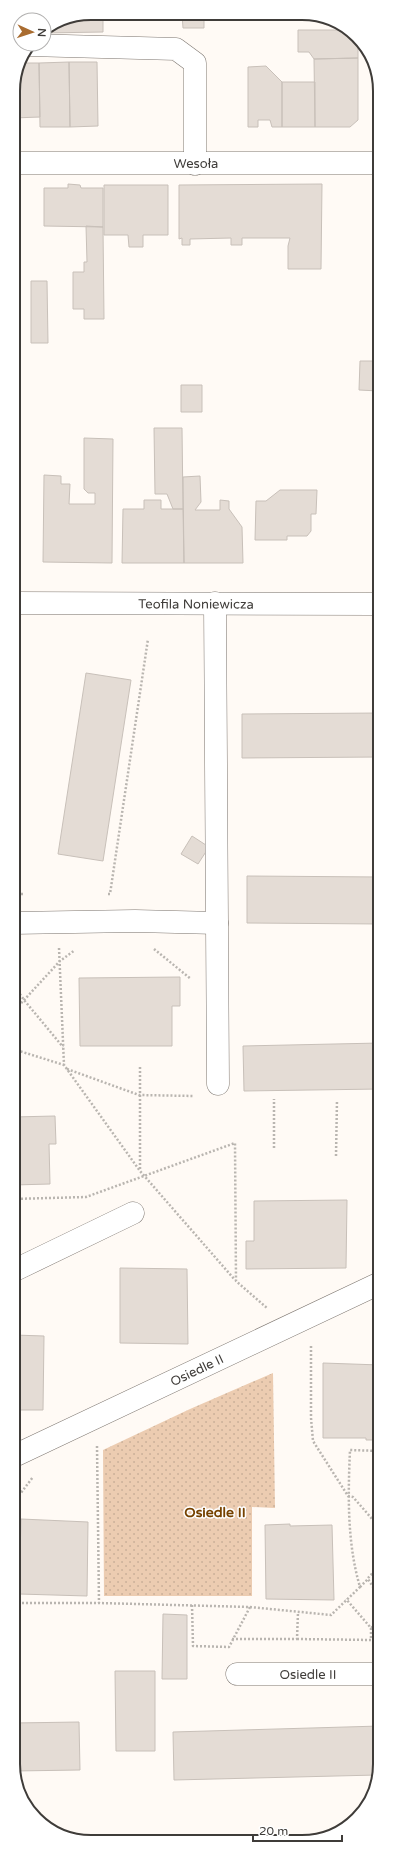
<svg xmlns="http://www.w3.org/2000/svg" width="393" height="1855" font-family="'Varela Round',sans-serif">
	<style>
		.park { fill: url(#park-dots) }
		.building { fill: #e4dcd5; stroke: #c8c0b9 }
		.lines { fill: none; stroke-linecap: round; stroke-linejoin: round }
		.minor-casing { stroke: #7d7670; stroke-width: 23 }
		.path { stroke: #b9b5b0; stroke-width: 2.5; stroke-dasharray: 2 2; stroke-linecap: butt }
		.minor { stroke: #fff; stroke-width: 22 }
		.labels { text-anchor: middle; stroke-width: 3; stroke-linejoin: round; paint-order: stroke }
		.street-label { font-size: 13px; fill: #3f3c39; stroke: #fff }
		.neighbourhood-label { font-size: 14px; font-weight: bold; fill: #764200; stroke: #fff }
		.rim { fill: none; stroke: #3f3c39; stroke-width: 2 }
	</style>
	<defs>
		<pattern id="park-dots" width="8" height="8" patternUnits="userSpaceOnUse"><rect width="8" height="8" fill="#ecccb1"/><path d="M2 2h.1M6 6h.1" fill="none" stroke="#cbb099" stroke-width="1.8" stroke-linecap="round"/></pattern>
	</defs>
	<rect width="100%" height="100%" fill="#fffaf5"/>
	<path class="park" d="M273,1373L275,1508L252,1507V1596H104L103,1450L190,1409Z"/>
	<path class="building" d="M91,13H103V32L44,33V30L61,19Z
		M182,14H204V28H183Z
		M298,30H345L358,38V58L314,59L309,52H298Z
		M358,58V120L350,127H315L314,59Z
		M69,62L70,127H40L39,63Z
		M69,62H97L98,126L70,127Z
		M18,63H39L40,117L13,118V86Z
		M266,66L282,82V127H272L270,120H258V127H248V67Z
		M282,82H315V127H282Z
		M68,184L80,185L81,188H103V227L44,226V188H68Z
		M322,184L321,269H288V246L290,238H242V245H231V238L190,239V245H182V238L179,239V185Z
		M104,185H168V235H143V247H129L128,235H104Z
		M86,226L103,227L104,319H84V309H73V272H84V262H87Z
		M31,281H47L48,343H31Z
		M360,361H379V391L359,390Z
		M181,385H202V412H181Z
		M154,428H182L183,509H173L167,494H155Z
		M84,438L113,439L112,563L43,562L44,475L61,476V484H70L69,504H95V493H88L84,489Z
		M200,476L201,502L195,510H220V500L229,501V509L242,527L243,563H184L183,477Z
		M373,479H379V503L374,504Z
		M280,490H317L316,514H311V531L307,536H287V540H255L256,501H266Z
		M144,500H161V509H183L184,563H122L123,509H144Z
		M86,673L131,680L103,861L58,854Z
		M380,713V757L242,758V714Z
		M192,836L209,847L198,864L181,854Z
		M247,876L380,877V924L247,923Z
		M180,977V1006H172V1046H80L79,978Z
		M380,1043V1089L244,1091L243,1046Z
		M55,1116L56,1144H49L50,1184L13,1185V1117Z
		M347,1200L346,1268L246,1269V1241H254V1201Z
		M120,1268L187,1269L188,1344L120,1343Z
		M14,1335L44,1336L43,1410H18V1407H14Z
		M323,1363L380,1365V1440H366V1438H323Z
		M21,1519L88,1522L87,1596L19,1594Z
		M290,1524V1526L332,1525L334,1600L266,1599L265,1525Z
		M163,1614L187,1615V1679H162Z
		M115,1671H155V1751H116Z
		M79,1722L80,1770L14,1771V1723Z
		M380,1726V1769L377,1775L174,1780L173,1732Z"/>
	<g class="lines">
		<defs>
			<g id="minor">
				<path d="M29,45L176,49L195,63V164"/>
				<path id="s1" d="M13,163H379"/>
				<path id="s2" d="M13,603L380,604"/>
				<path d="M215,603L218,1084"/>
				<path d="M13,923L135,921L217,923"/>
				<path d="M13,1271L133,1213"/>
				<path id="s3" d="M14,1456L380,1283"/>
				<path id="s4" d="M237,1674H380"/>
			</g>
		</defs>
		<use href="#minor" class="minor-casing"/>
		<path class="path" d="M13,894H25
			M108,894H110L148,639
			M59,948L64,1065L140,1171L235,1280
			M154,949L191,979
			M13,984L24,1000L63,1047
			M13,1012L60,961L75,950
			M13,1049L64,1065
			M140,1067V1170
			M67,1069L139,1095L194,1096
			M274,1148V1099
			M336,1156L337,1100
			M13,1199L86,1197L235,1143L236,1281L267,1308
			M311,1346V1418L313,1441L348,1496L353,1497L380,1528
			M97,1446L99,1603
			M14,1502L33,1477
			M368,1578L380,1565
			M360,1587L368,1579L380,1598
			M14,1603H99L250,1607L331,1615L360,1587C347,1543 348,1495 350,1450L380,1451
			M192,1605L193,1646L229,1647L250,1607
			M371,1628L380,1621
			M232,1639H297L298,1612
			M297,1639L371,1640V1628L346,1599"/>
		<use href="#minor" class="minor"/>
	</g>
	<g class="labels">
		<g class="street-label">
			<text dy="5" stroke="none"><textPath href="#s1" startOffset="183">Wesoła</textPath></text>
			<text dy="5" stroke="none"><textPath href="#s2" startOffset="183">Teofila Noniewicza</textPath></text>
			<text dy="5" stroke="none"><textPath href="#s3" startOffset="202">Osiedle II</textPath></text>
			<text dy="5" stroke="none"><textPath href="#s4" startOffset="71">Osiedle II</textPath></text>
		</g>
		<g class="neighbourhood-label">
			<text x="215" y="1517">Osiedle II</text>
		</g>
	</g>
	<path d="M0 0H393V1855H0ZM91 20H302A71 71 0 0 1 373 91V1764A71 71 0 0 1 302 1835H91A71 71 0 0 1 20 1764V91A71 71 0 0 1 91 20Z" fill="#fff" fill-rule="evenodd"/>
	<path class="rim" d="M91 20H302A71 71 0 0 1 373 91V1764A71 71 0 0 1 302 1835H91A71 71 0 0 1 20 1764V91A71 71 0 0 1 91 20Z"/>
	<g transform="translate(32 32) rotate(93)"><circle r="19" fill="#ffffff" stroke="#b2b1b0"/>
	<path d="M0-3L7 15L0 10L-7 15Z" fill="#a96c30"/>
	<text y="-6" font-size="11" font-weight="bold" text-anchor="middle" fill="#3f3c39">N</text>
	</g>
	<path d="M253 1835v6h89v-6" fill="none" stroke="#3f3c39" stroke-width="2"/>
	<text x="259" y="1835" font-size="12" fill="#3f3c39" stroke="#ffffff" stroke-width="3" paint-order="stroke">20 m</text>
</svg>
